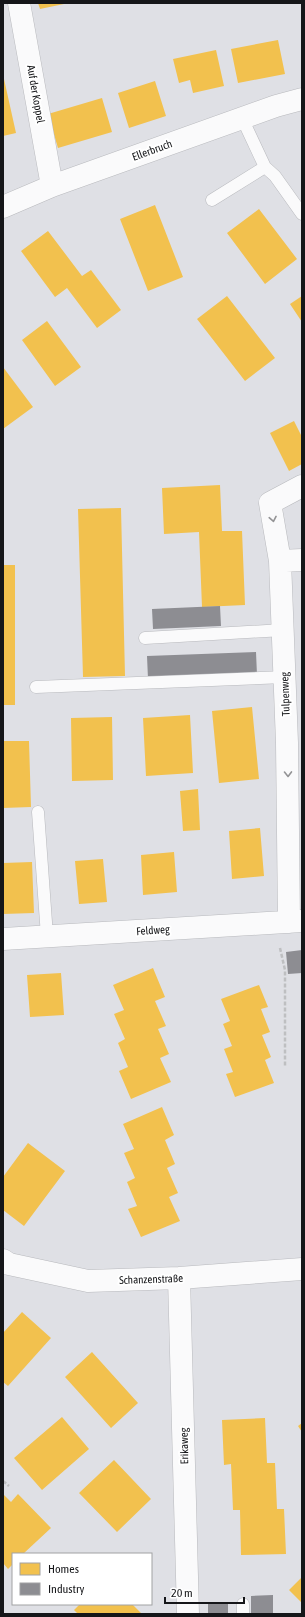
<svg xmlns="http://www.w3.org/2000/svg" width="305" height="1617" font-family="'Asap Condensed',sans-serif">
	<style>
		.homes { fill: #f2c14e }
		.industry { fill: #8d8d92 }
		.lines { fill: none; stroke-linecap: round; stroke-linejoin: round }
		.lane-casing { stroke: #b8b9bd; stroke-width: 13 }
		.street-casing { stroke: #b8b9bd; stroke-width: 23 }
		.path { stroke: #bebfc1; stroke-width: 2.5; stroke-dasharray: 4 2; stroke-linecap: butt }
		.lane { stroke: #fafafb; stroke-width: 12 }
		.street { stroke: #fafafb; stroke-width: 22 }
		.oneway { stroke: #939395 }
		.labels { text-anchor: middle; stroke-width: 4; stroke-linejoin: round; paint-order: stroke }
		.street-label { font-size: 11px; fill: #151619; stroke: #fff }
	</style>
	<rect width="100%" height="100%" fill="#dfe0e5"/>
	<path class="homes" d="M38,3H63L64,4L40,9Z
		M278,40L285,74L238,83L231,49Z
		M216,50L224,86L193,93L190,80L179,83L173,59Z
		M4,79L16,133L3,136V80Z
		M155,81L166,116L129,128L118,93Z
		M102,98L112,132L58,148L48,114Z
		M155,205L183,277L148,291L120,219Z
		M259,209L297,259L265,284L227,233Z
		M48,231L82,276L91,270L121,310L97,328L67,288L55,297L21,251Z
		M227,296L275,358L245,381L197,319Z
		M302,296V322L290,304Z
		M47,321L81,367L55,386L22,340Z
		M3,367L33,407L3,429Z
		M294,421L302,437V464L289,471L270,433Z
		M220,485L222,531H242L245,605L202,607L199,532L164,534L162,488Z
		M121,508L125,676L83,677L78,509Z
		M3,565H15V705H3Z
		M252,707L259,779L219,783L212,711Z
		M190,715L193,773L146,776L143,718Z
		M112,717L113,780L72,781L71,718Z
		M3,741H29L31,807L3,808Z
		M198,789L200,830L183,831L180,791Z
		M260,828L264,876L232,879L229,831Z
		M174,852L177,892L143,895L141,855Z
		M103,859L107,902L79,904L75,861Z
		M32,862L34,913L3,914V863Z
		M153,968L165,997L155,1001L166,1026L158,1029L169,1054L160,1058L171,1082L131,1099L119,1071L128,1067L118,1043L125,1039L114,1014L124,1010L113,985Z
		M61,973L64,1015L30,1017L27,975Z
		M259,985L268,1007L261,1009L270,1032L262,1035L271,1057L265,1060L274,1083L235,1097L226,1074L233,1072L224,1049L232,1046L223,1024L230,1021L221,999Z
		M162,1107L174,1135L165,1140L175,1164L167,1168L178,1193L169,1197L180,1221L141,1237L128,1209L137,1206L127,1182L135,1178L124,1153L134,1149L123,1124Z
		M28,1143L65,1171L24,1226L3,1210V1177Z
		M22,1312L51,1338L8,1386L3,1382V1333Z
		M92,1352L138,1403L111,1428L65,1377Z
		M62,1417L89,1449L42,1490L14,1458Z
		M265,1418L267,1463H275L277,1509H284L286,1554L241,1555L240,1510H233L231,1464L224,1465L222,1420Z
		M302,1423V1432L298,1426Z
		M114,1460L151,1499L117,1532L79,1493Z
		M3,1494L11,1502L18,1494L51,1528L23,1554H13V1564L8,1569L3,1563Z
		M302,1577V1603L289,1590Z
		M80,1604H132L142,1614H78L74,1610Z"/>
	<path class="industry" d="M220,606L221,626L153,629L152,609Z
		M256,652L257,675L148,679L147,656Z
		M302,950V973L288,974L286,952Z
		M273,1595V1614H251V1596Z
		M228,1603V1614H208V1604Z"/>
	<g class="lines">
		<defs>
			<path id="lane" d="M242,118L265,167L275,176L302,214
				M212,200L265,167
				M145,638L283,630
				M36,687L285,677
				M38,812L47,936
				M243,1614V1604"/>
			<path id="street" d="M19,3L52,186
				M3,207L52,186L276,106L302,99
				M280,561L302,560
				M289,922L287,743L280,561L270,503L302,486
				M3,939L302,921
				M3,1260L9,1264L88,1281L179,1278L302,1269
				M179,1278L188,1614"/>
		</defs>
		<use href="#lane" class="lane-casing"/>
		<use href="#street" class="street-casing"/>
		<path class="path" d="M280,948L285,970V1067
			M3,1481L9,1486"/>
		<use href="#lane" class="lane"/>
		<use href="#street" class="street"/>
	</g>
	<defs><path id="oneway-chevron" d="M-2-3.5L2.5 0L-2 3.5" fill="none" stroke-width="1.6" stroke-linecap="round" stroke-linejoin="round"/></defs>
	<g class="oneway">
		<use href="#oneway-chevron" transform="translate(273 519) rotate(79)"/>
		<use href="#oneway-chevron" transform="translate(288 774) rotate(89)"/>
	</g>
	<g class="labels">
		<g class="street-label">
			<text transform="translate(36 94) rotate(80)" y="4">Auf der Koppel</text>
			<text transform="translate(152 150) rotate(-20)" y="4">Ellerbruch</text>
			<text transform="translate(285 694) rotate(-92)" y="4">Tulpenweg</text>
			<text transform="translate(153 930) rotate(-4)" y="4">Feldweg</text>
			<text transform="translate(151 1279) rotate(-2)" y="4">Schanzenstraße</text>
			<text transform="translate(184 1446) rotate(-91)" y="4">Erikaweg</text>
		</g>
	</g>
	<rect width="305" height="1617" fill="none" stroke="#151619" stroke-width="8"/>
	<rect x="12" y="1553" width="140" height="52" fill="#ffffff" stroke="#a1a2a3"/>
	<rect x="20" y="1563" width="20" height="12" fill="#f2c14e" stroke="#a1a2a3"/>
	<text x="48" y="1573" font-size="12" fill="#151619">Homes</text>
	<rect x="20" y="1583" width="20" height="12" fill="#8d8d92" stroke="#a1a2a3"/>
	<text x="48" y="1593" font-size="12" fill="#151619">Industry</text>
	<path d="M165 1597v6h79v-6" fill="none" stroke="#151619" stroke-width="2"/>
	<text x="171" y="1597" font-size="12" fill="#151619" stroke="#ffffff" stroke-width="3" paint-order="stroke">20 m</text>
</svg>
